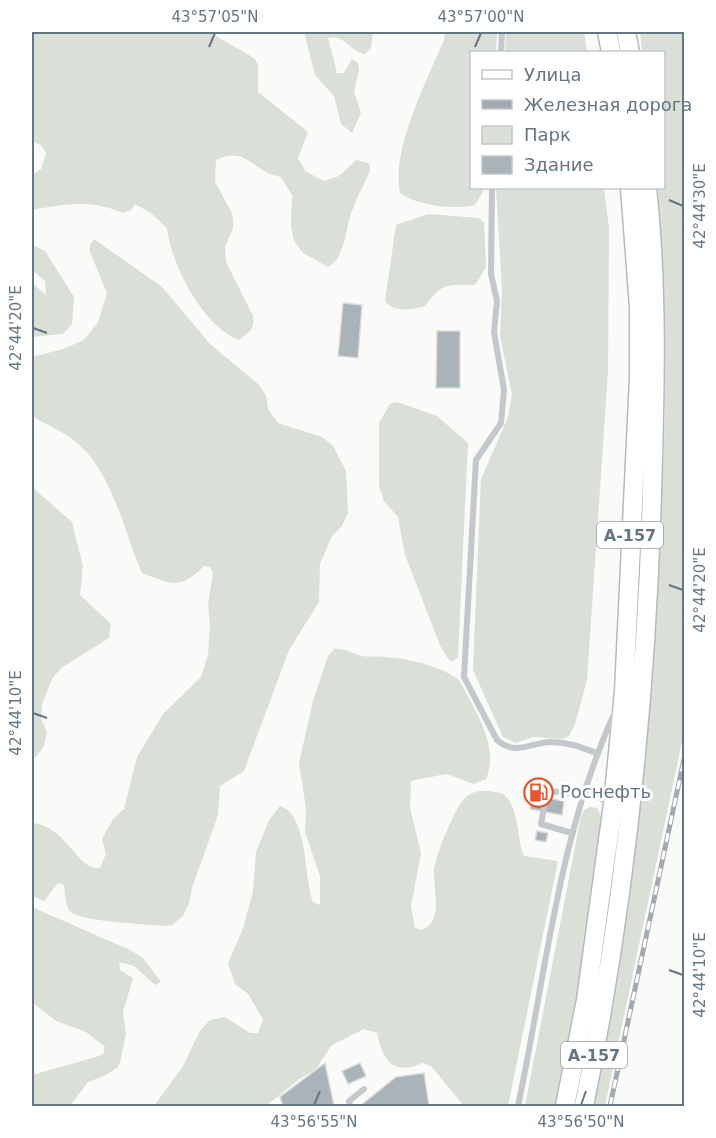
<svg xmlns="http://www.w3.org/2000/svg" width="716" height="1138" font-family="'DejaVu Sans',sans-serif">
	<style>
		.green { fill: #dadfd7 }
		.building { fill: #aab3b9; stroke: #dcdcda; stroke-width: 1.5 }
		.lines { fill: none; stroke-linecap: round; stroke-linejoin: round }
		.primary-casing { stroke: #b5babe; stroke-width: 21 }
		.lane { stroke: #c3c8cc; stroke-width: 6 }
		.primary { stroke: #fff; stroke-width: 18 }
		.rail-casing { stroke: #a2aab0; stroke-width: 5 }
		.rail { stroke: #fff; stroke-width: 3; stroke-dasharray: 9; stroke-linecap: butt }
		.ticks { fill: none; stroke: #657683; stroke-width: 2 }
		.labels { text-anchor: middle; stroke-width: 6; stroke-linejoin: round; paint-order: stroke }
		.shield { fill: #fff; stroke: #939fa8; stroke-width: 1.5 }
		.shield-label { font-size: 16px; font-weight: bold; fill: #657683 }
		.poi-label { font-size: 18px; fill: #657683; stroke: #fff; text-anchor: start }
		.neatline { fill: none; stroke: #657683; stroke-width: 2 }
		.ticks-label { font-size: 15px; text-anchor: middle; fill: #657683 }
	</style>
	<rect width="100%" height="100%" fill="#fafaf8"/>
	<path class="green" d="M32,32H209L254,58L258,64V92L308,132L298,158L305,171L324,181L339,176L356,160L369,163L370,171C364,184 357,197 352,211C345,228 346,257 328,267L303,253L294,241L291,226L292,195L281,177C251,172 248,145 216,160L215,182L232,213L233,221V228L225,247L226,262L253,316C255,329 250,332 239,340C203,327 171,264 167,228L151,213L135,204L131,210L123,213C91,199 65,204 32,210V175L41,169L46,153L42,146L32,141Z
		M304,32H373L371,48L365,54C350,52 344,33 328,38L337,73H344L352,59L358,63L359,70L354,92L361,113L352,133L341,124L334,96L315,75Z
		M445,32H497L496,52H472V188H485L475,205C454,210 418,206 400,193C391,148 427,81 444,40Z
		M506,32H584L587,52H505Z
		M640,32H684V732L605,1106H593C620,976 635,843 646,711C657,579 669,445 664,313C663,271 660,229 658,188H664V52H642Z
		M496,188H604L609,228L608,371L587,680L575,724L569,736L562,739L533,737L516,743L503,737L473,670L481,479L508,417L512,395L500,336L502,290Z
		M428,214L479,218L484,223L486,267L475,285C447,285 442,282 425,306C413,310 393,313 385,301L396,225Z
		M94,239L162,287L211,345L258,384L266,395L268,409L278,423L322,437L333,446L346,471L348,513L342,526L332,536L320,564L319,602L289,650L244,771L220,786L218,815L192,888L189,903L183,916L172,925L165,926C146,924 83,922 71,912C65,907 65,892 64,885L58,883L44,901L32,896V823C66,825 78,872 100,868L106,854L102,839L113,819L124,809L137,757L163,714L201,677L208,655L210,625L208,605L213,573L210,567L204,566C179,591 172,584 142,573C123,530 112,468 72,439C60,430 45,424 32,416V357L63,349L84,340L98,322L107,293L90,252V245Z
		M32,245L45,251L74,297L72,324L63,334L32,337V283L46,295L45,281L32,270Z
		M397,402L437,416L468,443L458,657L452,662L447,658L440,645L405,555L398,517L384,501L379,486V423L390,404Z
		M32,487L72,522L83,566L80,595L111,624L109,638L61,668L52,679L42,704L41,719L47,732L44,746L36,757L32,756Z
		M334,649C344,648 351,653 361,656C369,657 377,656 385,657C410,659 440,665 460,681C475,711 500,746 486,779L474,784L446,774L411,781L410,808L421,853L411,906L415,928L422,930C444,921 433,890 434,871C435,856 456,804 467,796C478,788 492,791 503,794C520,808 516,837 524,856L558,861L508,1106H464L431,1066L423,1063C393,1076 383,1061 377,1033L364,1029L332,1045L316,1069L298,1080L266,1106H154L183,1066L200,1031L210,1020L225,1017L250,1033H258L263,1019L248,994L235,984L228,963L243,929L253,891L256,852L269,820L280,806C308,814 304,879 313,902L320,905V876L305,832L306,809L299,763L313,701L328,656Z
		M590,807L597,808L603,819L578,1005L560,1106H525L581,816L584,810Z
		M32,907L130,950L143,958L161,982L155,985L134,966L119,962L120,970L133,978L123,1012L126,1034L120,1062L117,1068L104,1076L88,1082L70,1106H32V1075L96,1057L103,1054L105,1047L86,1032L56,1021L32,1002Z"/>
	<path class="building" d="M343,303L362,305L358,358L338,356Z
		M437,331H460V388H436Z
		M532,795L564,801L562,815L530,809Z
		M537,831L548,833L546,842L535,840Z
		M325,1063L334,1106H283L280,1097Z
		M360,1063L366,1076L348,1084L342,1071Z
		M424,1073L429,1106H360L396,1077Z"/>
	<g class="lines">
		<defs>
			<path id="primary" d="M607,32L611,52
				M626,32L630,52
				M565,1106L586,1000L613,804L624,692L639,378V307L630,188
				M584,1106C625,905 646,699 652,494C655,391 658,290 647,188"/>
		</defs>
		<use href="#primary" class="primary-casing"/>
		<path class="lane" d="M501,52L502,32
			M492,188L491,274L497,301L494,332L504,390L501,423L476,460L464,677L497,740C515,756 530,743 550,742C567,742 581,747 596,753
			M572,833L541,824L547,791L593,795L611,803
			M350,1106L349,1101L364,1089
			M518,1106C546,974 558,836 615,712"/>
		<use href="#primary" class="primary"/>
		<defs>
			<path id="rail" d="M610,1106L684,759"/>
		</defs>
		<use href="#rail" class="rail-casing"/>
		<use href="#rail" class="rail"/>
	</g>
	<path class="ticks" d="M209,47L215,33M475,47L481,33M669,200L683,206M33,328L47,333M669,585L683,590M33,713L47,718M669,970L683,975M314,1105L320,1091M581,1105L586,1091"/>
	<defs>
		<symbol id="fuel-ring" viewBox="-11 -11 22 22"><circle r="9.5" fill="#fff" stroke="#e4572e" stroke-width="1.5"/><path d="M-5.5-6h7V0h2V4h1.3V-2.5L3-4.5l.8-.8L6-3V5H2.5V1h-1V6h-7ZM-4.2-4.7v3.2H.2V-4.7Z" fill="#e4572e"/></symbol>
	</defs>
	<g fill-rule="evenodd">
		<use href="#fuel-ring" x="522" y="776" width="33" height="33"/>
	</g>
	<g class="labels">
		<g class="shield">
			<rect x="597" y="522" width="66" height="26" rx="4.5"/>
			<rect x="561" y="1042" width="66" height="26" rx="4.5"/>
		</g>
		<g class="shield-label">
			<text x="630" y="541">А-157</text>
			<text x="594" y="1061">А-157</text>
		</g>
		<g class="poi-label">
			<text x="560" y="798">Роснефть</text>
		</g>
	</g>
	<rect width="716" height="1138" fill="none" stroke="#ffffff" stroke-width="66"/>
	<rect x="470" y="51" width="195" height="138" fill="#ffffff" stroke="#c1c8cd" stroke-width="1.5"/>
	<rect x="482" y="70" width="30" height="9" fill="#ffffff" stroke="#c1c8cd" stroke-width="1.5"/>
	<text x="524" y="81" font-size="18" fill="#657683">Улица</text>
	<rect x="482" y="100" width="30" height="9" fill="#a2aab0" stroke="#c1c8cd" stroke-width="1.5"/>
	<text x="524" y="111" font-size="18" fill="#657683">Железная дорога</text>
	<rect x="482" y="126" width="30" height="18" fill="#dadfd7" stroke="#c1c8cd" stroke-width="1.5"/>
	<text x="524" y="141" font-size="18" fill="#657683">Парк</text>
	<rect x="482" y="156" width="30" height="18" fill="#aab3b9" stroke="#c1c8cd" stroke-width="1.5"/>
	<text x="524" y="171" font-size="18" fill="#657683">Здание</text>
	<rect x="33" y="33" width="650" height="1072" class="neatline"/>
	<g class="ticks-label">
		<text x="215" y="22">43°57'05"N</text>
		<text x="481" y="22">43°57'00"N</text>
		<text transform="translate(700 206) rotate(-90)" y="5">42°44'30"E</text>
		<text transform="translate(16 328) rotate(-90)" y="5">42°44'20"E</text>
		<text transform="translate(700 590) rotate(-90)" y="5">42°44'20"E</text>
		<text transform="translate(16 713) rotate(-90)" y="5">42°44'10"E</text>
		<text transform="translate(700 975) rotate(-90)" y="5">42°44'10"E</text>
		<text x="314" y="1127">43°56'55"N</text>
		<text x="581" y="1127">43°56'50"N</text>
	</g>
</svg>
